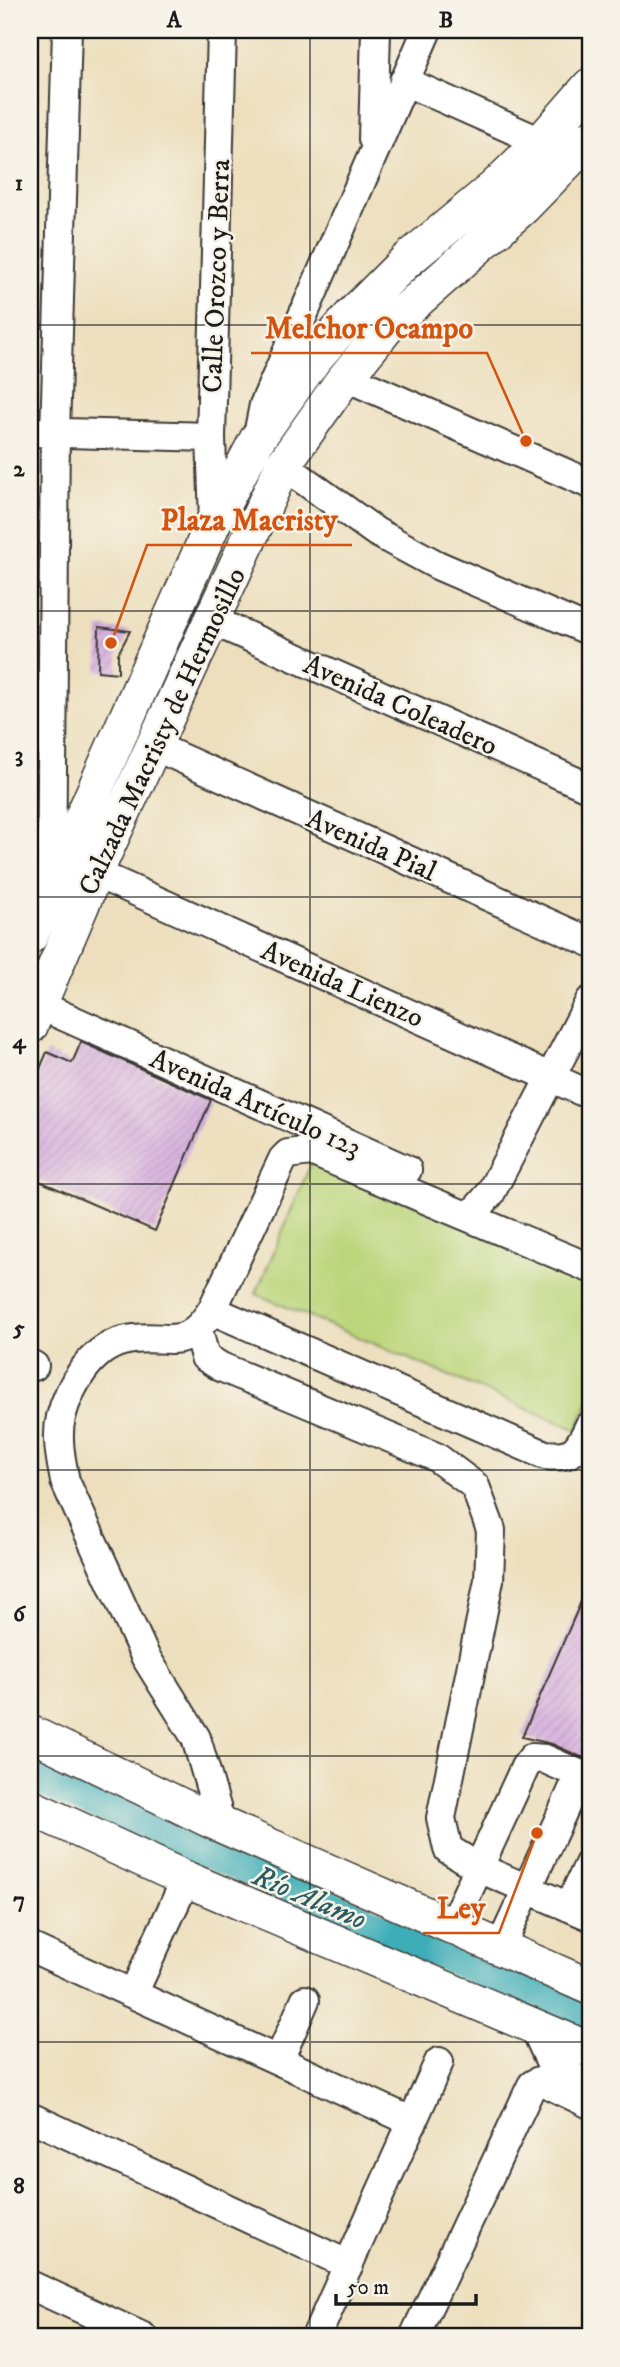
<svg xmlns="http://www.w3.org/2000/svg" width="620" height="2367" font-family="'IM FELL DW Pica',serif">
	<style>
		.garden { fill: #bcd57a; stroke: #6c784b; stroke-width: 2 }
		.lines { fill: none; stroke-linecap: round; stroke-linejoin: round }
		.river { stroke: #3cadb7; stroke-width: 33 }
		.building { fill: url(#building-hatch) }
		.minor-casing { stroke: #3b3934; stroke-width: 32 }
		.major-casing { stroke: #3b3934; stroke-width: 38 }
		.minor { stroke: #fff; stroke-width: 28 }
		.major { stroke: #fff; stroke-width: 35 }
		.grid { fill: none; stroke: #1c1c1c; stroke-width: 2; stroke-opacity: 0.55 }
		.labels { text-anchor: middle; stroke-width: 5; stroke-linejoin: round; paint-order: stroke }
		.street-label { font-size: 28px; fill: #1c1c1c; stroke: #f7f3e8 }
		.water-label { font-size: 30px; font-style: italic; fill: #2a5d62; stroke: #f7f3e8 }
		.leader { fill: none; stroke: #d4530e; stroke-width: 2.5 }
		.callout-dot { fill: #d4530e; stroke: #f7f3e8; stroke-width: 2.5 }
		.callout-label { font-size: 30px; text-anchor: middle; font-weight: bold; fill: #d4530e; stroke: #f7f3e8; stroke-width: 5; stroke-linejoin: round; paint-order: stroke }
		.neatline { fill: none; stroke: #1c1c1c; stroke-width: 2.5 }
		.grid-label { font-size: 23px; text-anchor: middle; font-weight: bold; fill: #1c1c1c }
	</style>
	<defs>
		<pattern id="building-hatch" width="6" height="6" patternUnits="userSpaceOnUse" patternTransform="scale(1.75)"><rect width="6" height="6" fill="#d5addd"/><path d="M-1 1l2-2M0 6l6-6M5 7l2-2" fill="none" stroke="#b694bd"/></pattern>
	</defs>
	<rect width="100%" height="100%" fill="#f7f3e8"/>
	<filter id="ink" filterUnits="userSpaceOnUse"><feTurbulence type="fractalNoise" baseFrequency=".0143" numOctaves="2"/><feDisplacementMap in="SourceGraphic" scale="14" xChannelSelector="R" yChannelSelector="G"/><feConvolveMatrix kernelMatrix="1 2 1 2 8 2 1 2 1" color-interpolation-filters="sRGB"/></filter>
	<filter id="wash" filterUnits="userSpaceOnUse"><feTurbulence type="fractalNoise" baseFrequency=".00686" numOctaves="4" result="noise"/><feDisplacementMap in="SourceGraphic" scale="28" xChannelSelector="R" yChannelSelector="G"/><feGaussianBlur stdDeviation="1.57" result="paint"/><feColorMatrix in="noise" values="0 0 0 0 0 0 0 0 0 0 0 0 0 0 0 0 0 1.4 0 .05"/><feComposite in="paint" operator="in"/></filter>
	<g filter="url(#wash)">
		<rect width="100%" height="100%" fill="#eddfbd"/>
		<path class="garden" d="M312,1161L590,1279V1398L577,1430L256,1294Z"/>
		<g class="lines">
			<path class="river" d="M30,1775L590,2019"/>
		</g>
		<g id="blocks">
			<path class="building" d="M99,627L130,631L118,654V673L98,671Z
				M81,1042L211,1100L155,1231L30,1177V1092L47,1052L72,1063Z
				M590,1581V1761L552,1744L522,1737Z"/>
		</g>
	</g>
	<g filter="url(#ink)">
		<use href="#blocks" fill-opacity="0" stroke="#3b3934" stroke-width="2"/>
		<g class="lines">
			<defs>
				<path id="minor" d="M404,81L541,142
					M373,139L376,30
					M346,377L590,484
					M259,430L264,405L427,30
					M30,432L211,437
					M283,465L376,532L437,565L590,631
					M214,521L211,437L222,30
					M211,620L590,788
					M154,746L590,942
					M95,873L590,1095
					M51,883L55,433L67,30
					M30,1001L407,1170
					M467,1214L475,1211L490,1194L590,1001
					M212,1310L545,1455C574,1458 578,1450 590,1425
					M198,1331L205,1357L221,1367L436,1457L475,1486L491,1530L489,1580L441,1818L448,1849L479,1868L590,1916
					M30,1364L34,1366
					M221,1824L196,1738L145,1656L65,1481C61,1461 56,1437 61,1417C69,1387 90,1349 123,1341C166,1330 181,1357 212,1310L283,1159L288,1154L311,1151L590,1268
					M569,1907L590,1862
					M452,1926L525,1767L532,1758L545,1759L590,1779
					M30,1947L413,2122
					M500,1948L580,1774
					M133,1994L186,1879
					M534,2026L550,2061L588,2087
					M279,2060L305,2000
					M30,2117L349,2265
					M30,2285L143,2337
					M316,2337L439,2062
					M414,2337L532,2085L539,2081L546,2083L590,2104"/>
				<path id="major" d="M30,936L214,521L258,438L314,359L353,314L406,261L495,187L541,142L590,86
					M30,1026L95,873L283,465L341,383L387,327L523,207L590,138
					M30,1733L208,1819L590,1987
					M30,1807L186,1879L590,2050"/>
			</defs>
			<use href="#minor" class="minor-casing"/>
			<use href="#major" class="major-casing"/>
			<use href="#minor" class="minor"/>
			<use href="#major" class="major"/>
		</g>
	</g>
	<path class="grid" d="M310,30V2337M30,325H590M30,611H590M30,897H590M30,1184H590M30,1470H590M30,1756H590M30,2042H590"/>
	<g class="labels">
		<g class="street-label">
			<text transform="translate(215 276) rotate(-88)" y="10">Calle Orozco y Berra</text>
			<text transform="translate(401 704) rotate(24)" y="10">Avenida Coleadero</text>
			<text transform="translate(161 731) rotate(-65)" y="10">Calzada Macristy de Hermosillo</text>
			<text transform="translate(372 844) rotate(24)" y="10">Avenida Pial</text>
			<text transform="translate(343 983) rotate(24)" y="10">Avenida Lienzo</text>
			<text transform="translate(256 1102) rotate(24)" y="10">Avenida Artículo 123</text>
		</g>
		<g class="water-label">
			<text transform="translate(310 1897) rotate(23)" y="10">Río Alamo</text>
		</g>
	</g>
	<path class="leader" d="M526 441L487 353H251M111 643L147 545H352M537 1833L499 1933H423"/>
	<g class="callout-dot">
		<circle cx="526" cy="441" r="7"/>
		<circle cx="111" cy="643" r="7"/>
		<circle cx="537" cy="1833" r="7"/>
	</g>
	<g class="callout-label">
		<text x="369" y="338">Melchor Ocampo</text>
		<text x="249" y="530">Plaza Macristy</text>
		<text x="461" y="1918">Ley</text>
	</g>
	<rect width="620" height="2367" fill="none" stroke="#f7f3e8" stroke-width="77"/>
	<path d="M336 2294v10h140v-10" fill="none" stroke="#1c1c1c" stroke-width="3.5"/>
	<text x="347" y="2294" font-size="21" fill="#1c1c1c" stroke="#f7f3e8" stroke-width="5" paint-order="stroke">50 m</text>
	<rect x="38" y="38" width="544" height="2290" class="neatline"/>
	<g class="grid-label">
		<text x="174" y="27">A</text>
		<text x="446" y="27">B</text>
		<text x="19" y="190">1</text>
		<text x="19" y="476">2</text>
		<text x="19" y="762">3</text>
		<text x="19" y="1048">4</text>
		<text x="19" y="1335">5</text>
		<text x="19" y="1621">6</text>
		<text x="19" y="1907">7</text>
		<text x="19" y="2193">8</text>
	</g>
</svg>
